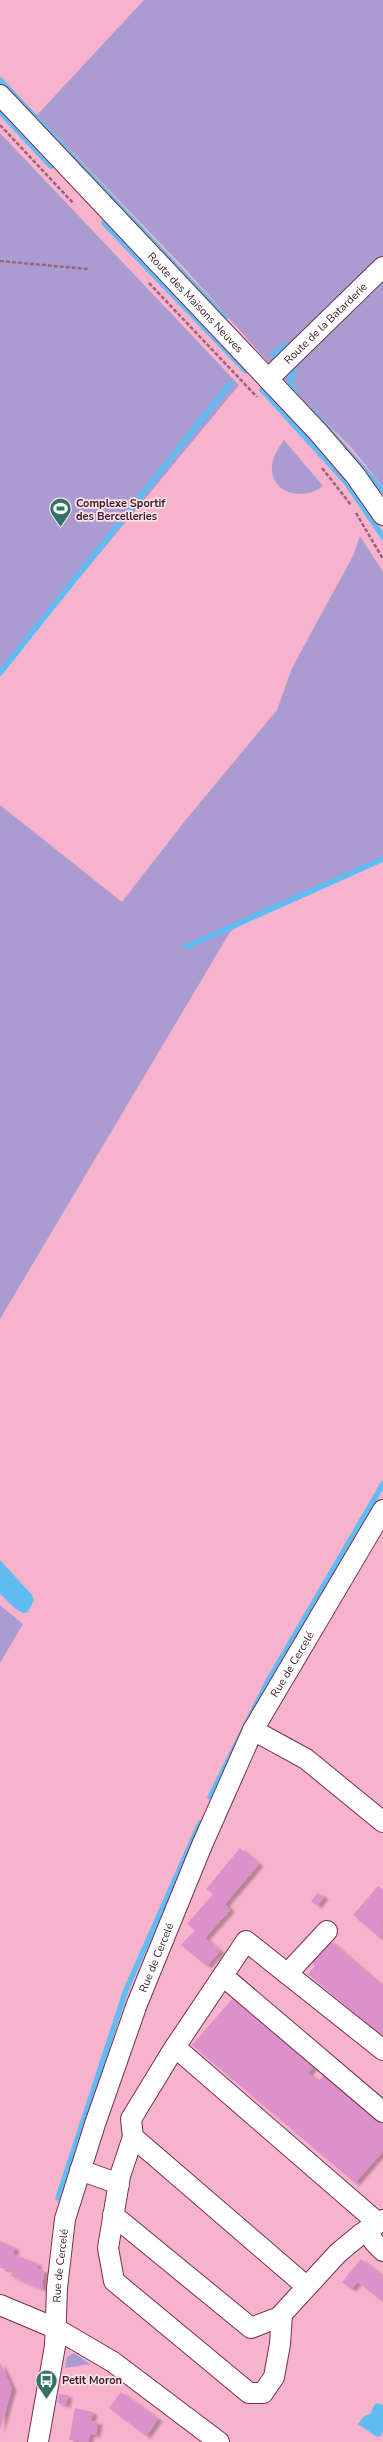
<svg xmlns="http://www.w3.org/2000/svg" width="383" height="2442" font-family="'Nunito Sans',sans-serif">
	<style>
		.green { fill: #aa9cd1 }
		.water { fill: #60bdf2 }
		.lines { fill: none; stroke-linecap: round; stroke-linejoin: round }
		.stream { stroke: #60bdf2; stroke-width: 5.5 }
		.building { fill: #dd91ca; filter: url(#shadow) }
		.minor-casing { stroke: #78304e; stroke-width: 22 }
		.path { stroke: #986678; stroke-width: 2.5; stroke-dasharray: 4 2; stroke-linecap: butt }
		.minor { stroke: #fff; stroke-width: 20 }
		.labels { text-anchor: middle; stroke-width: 3.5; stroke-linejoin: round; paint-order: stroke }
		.street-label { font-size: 11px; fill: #3d1d29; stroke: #fde2ea }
		.poi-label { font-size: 11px; font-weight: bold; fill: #3d1d29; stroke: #fde2ea; text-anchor: start }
	</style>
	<defs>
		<filter id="shadow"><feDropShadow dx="4.5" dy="2.5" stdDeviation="1" flood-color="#0004"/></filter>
	</defs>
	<rect width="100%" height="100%" fill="#f7b3cb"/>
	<path class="green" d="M144,0H383V487L351,447L297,395L188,272L37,115Z
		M0,133L239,385L0,674Z
		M284,440L323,486C305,501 270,495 272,466C273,456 278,449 284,440Z
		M360,536L383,572V859L247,919L230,932L0,1319V805L122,902L184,822L277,710L292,668L353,556Z
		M0,1605L23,1624L0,1663Z
		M74,2353L90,2364L65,2368L67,2357Z"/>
	<path class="water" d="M0,1560L32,1595L34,1600L28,1612L24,1613L17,1610L0,1594Z
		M378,2403L383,2405V2431L381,2436L377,2437L358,2424L364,2416L370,2414L375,2404Z"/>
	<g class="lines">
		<path class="stream" d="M0,80L225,318
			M0,112L51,166
			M104,223L246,371
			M273,354L287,345
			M262,390L346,482L383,537
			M297,396L289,382L297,362
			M311,410L383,491
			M0,673L230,384
			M186,947L383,859
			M210,1797L268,1681L383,1484
			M58,2198L126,1990L200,1823"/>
	</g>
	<path class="building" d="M240,1848L259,1864L225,1904L230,1910L205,1938L220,1951L207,1966L181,1945L195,1930L187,1924L213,1894L206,1889Z
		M378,1886L383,1890L382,1940L353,1915Z
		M318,1893L324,1897L317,1906L311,1901Z
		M329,1940L383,1987V2037L308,1974L315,1966L310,1962Z
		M233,1998L313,2067L308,2073L318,2082L324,2075L383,2125V2151L355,2183L192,2045Z
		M0,2241L15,2248L13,2254L38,2264L36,2268L44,2271L42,2289L11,2276L13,2271L0,2268Z
		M361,2259L383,2277V2302L358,2282L351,2289L342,2282Z
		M0,2362L12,2388L0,2430Z
		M121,2392L158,2419L146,2436L109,2408Z
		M59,2394L68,2395L66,2405L57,2403Z
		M75,2408L93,2412L91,2421L98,2422L96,2435L90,2434L88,2442L69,2440Z"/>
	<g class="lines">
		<defs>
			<g id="minor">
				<path id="s1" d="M0,95L318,432L355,475L383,515"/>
				<path id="s2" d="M268,379L383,267"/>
				<path d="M253,1730L306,1759L383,1822"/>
				<path d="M287,1974L327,1931"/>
				<path d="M223,1976L383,2112"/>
				<path d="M175,2047L378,2223"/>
				<path d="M383,2050L246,1941L173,2050L131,2119L133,2137L120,2176L108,2248L114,2281L249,2393H263L274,2377L280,2344L282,2314L338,2253L361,2234L383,2220"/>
				<path d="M133,2137L306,2286"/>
				<path d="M80,2170L119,2184"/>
				<path d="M113,2215L251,2328L282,2316"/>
				<path d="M367,2230L374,2242L383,2251"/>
				<path d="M0,2305L55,2328L113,2362L219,2442"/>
				<path id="s3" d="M38,2442L55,2346L57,2288L65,2219L95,2124L137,2004L202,1845L253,1730L383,1510"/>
			</g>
		</defs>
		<use href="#minor" class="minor-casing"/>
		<path class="path" d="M0,125L74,204
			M0,261L88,269
			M149,283L257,397
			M322,468L351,505
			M356,513L383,559"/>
		<use href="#minor" class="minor"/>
	</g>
	<defs>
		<symbol id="stadium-pin" viewBox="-11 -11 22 30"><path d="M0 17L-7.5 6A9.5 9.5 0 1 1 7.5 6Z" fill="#317365" stroke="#fde2ea"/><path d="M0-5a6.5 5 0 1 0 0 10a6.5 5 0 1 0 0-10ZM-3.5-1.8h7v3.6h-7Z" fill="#fff"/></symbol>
		<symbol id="bus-pin" viewBox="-11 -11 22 30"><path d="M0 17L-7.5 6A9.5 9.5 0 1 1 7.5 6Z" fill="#317365" stroke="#fde2ea"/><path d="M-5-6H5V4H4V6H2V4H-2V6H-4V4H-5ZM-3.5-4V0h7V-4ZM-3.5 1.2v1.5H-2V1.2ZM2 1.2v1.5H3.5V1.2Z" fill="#fff"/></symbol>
	</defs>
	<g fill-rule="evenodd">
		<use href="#stadium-pin" x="48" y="496" width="25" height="34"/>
		<use href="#bus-pin" x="34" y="2368" width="25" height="34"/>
	</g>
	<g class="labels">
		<g class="street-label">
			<text dy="4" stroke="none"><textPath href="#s1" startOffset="285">Route des Maisons Neuves</textPath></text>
			<text dy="4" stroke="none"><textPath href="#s2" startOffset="80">Route de la Batarderie</textPath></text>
			<text dy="4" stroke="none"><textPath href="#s3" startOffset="826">Rue de Cercelé</textPath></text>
			<text dy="4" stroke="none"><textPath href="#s3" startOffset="502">Rue de Cercelé</textPath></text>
			<text dy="4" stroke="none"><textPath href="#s3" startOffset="178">Rue de Cercelé</textPath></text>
		</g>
		<g class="poi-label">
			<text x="76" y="507">Complexe Sportif<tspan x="76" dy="13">des Bercelleries</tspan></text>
			<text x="62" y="2384">Petit Moron</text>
		</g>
	</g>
</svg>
